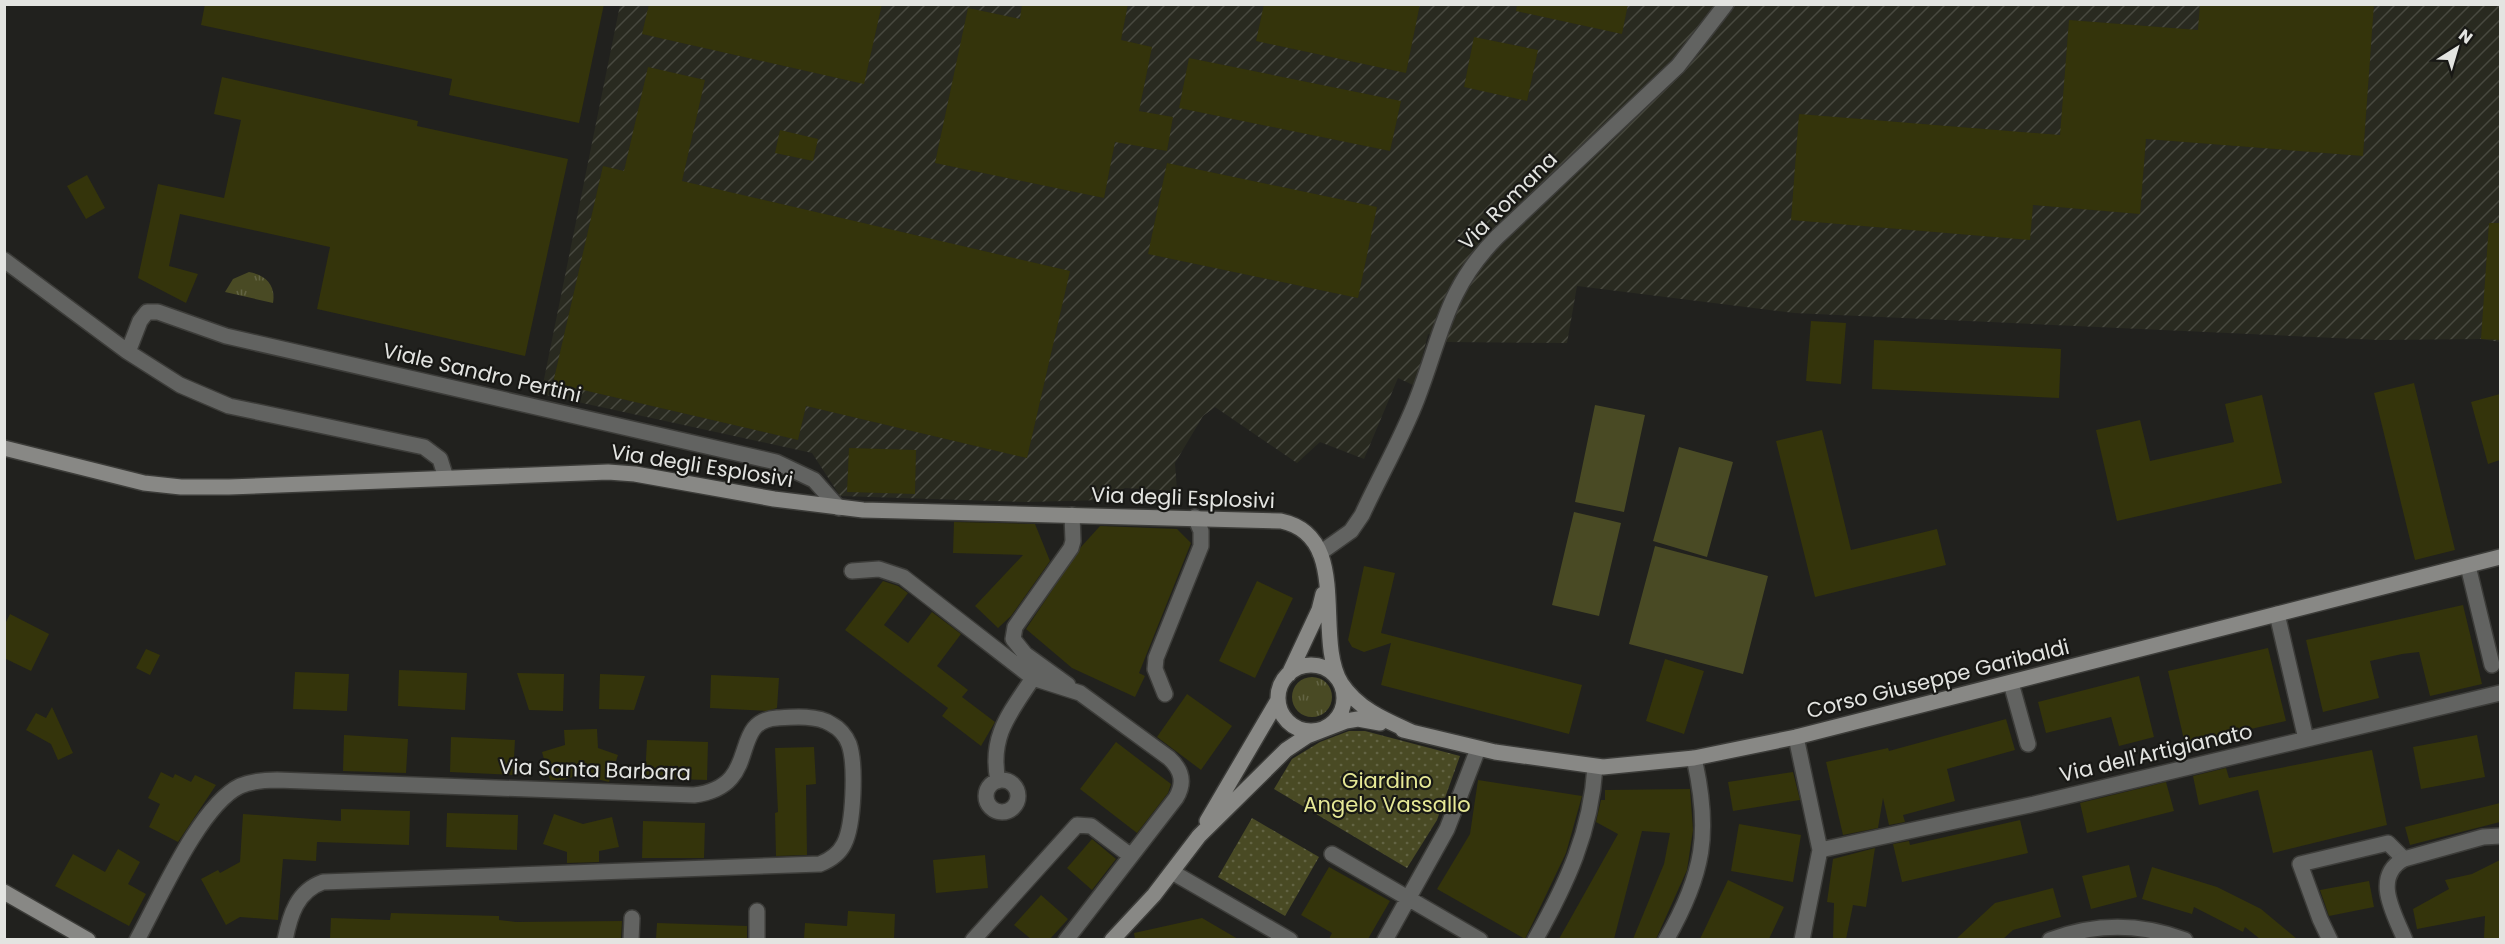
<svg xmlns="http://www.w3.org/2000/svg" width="2505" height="944" font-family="Poppins,sans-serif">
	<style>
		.industrial { fill: url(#industrial-furrows) }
		.grass { fill: url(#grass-tufts) }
		.park { fill: url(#park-dots) }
		.pitch { fill: #494a24 }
		.building { fill: #34340b }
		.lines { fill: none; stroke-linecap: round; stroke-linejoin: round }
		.pedestrian-casing { stroke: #3c3c39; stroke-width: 18 }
		.minor-casing { stroke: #3c3c39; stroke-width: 18 }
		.tertiary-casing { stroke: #3c3c39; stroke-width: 18 }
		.secondary-casing { stroke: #3c3c39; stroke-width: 18 }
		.pedestrian { stroke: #626361; stroke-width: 15 }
		.minor { stroke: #626361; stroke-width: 15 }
		.tertiary { stroke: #626361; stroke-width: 15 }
		.secondary { stroke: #888885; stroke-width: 15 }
		.labels { text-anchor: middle; stroke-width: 4.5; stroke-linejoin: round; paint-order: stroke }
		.street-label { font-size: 21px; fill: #e3e4e1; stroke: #181815 }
		.park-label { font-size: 21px; fill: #e6e896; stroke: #181815 }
	</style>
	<defs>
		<pattern id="industrial-furrows" width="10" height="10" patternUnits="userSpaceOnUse" patternTransform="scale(1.5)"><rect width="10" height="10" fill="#292a20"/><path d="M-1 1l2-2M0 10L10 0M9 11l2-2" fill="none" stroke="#484940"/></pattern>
		<pattern id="grass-tufts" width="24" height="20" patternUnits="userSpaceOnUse" patternTransform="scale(1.5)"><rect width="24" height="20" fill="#494a24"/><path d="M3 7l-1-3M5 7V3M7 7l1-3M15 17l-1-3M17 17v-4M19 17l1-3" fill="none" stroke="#636444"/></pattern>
		<pattern id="park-dots" width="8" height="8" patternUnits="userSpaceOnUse" patternTransform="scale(1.5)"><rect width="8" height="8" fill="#494a24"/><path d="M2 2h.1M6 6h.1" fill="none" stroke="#636444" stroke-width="1.8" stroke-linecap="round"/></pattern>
	</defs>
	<rect width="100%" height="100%" fill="#21211e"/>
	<path class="industrial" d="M620,5H2500V342L2481,339L2379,340L1794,313L1577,286L1567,343L1446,342L1428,334L1415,386L1398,378L1364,459L1320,442L1297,463L1215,407L1203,416L1175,463L1177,491L1125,488L1102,500L1027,502L840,496L812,453L541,394Z"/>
	<path class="grass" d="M249,272C266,275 276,285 273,303L225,292L233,279Z
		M1292 697a20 20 0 1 1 40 0a20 20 0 1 1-40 0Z"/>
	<path class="park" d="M1349,731H1365L1460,756L1437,820L1407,868L1274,789L1292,759L1320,742Z
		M1252,818L1319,857L1285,916L1218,877Z"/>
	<path class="pitch" d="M1595,405L1645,415L1624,512L1575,502Z
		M1679,447L1733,462L1707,557L1653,541Z
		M1574,512L1621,523L1599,616L1552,605Z
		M1655,546L1768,576L1743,674L1629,644Z"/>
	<path class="building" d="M205,4H604L579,123L449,95L452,79L201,25Z
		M649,4H882L864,84L642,34Z
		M1022,4H1128L1121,40L1152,47L1139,111L1173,117L1167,151L1115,142L1104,198L935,163L968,8L1020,19Z
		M1264,4H1420L1406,73L1256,41Z
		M1517,4H1628L1622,34L1516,11Z
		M2200,4H2374L2363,156L2146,139L2140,214L2033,205L2030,240L1791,220L1799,114L2060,135L2069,20L2198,30Z
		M1474,37L1538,50L1527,101L1464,87Z
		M1189,58L1401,101L1390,151L1179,108Z
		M648,67L705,80L682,181L1070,271L1027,458L806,406L798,440L553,383L603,166L624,171Z
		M222,77L418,121L417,126L568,159L525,356L317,309L330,247L180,214L169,266L198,274L186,303L138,278L158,184L224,198L241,120L214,114Z
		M780,130L818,139L813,161L775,153Z
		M1167,163L1377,207L1358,298L1148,254Z
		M87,175L105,208L86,219L67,186Z
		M2489,223H2500V340L2481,339Z
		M1811,321L1846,323L1841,384L1806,381Z
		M1874,340L2061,349L2059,398L1872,389Z
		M2414,383L2455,550L2415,560L2374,393Z
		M2500,394V460L2488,464L2471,402Z
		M2262,395L2282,483L2117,521L2096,430L2140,420L2150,461L2234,442L2225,404Z
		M1822,430L1851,550L1937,529L1946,565L1815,597L1776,441Z
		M849,448L916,450L915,494L847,492Z
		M954,522L1035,524L1050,561L1011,616L998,628L975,606L1023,555L953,553Z
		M1100,526L1177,529L1191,543L1139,673L1145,676L1135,697L1072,668L1026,629L1081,547Z
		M1364,566L1395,573L1381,633L1582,685L1569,734L1381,685L1391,643L1364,652L1352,647L1348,640Z
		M883,581L898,586L908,593L884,625L908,643L932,612L961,634L937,666L968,690L962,697L995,722L981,746L942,716L948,708L845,630Z
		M1257,581L1293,598L1255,678L1219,661Z
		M2463,605L2482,684L2430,696L2419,652L2402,654L2370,661L2379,698L2323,712L2306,640Z
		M10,614L49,634L31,671L4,658V626Z
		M2268,648L2286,721L2185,744L2168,671Z
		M146,649L160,655L150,675L136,668Z
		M1665,659L1704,671L1684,734L1646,721Z
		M399,670L467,673L465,710L398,706Z
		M295,672L349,674L347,711L293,709Z
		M517,673L564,674L563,711L529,710Z
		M600,674L645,676L634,710L599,709Z
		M711,675L779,678L777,708L767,711L710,708Z
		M2139,676L2154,737L2119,746L2111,717L2046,733L2038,702Z
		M1187,694L1232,726L1201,770L1157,737Z
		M52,707L73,753L58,760L51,744L26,730L36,713L46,718Z
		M2006,719L2015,750L1947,769L1955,801L1903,815L1905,822L1889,825L1883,798L1878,828L1843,835L1826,762L1888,748L1889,751Z
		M597,729L598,748L618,755L609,782L580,775L562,780H550L542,752L565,745L564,730Z
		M344,735L408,739L406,773L343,771Z
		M2477,735L2485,777L2421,789L2413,747Z
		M451,737L515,740L513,775L450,772Z
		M647,740L708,742L707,780L645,778Z
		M1116,742L1171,784L1168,793L1137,833L1080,789Z
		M814,747L816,784L806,785L807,855L776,856L775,813L778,812L775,748Z
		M2372,750L2387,825L2273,853L2258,790L2199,805L2193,776L2226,768L2229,778Z
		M161,772L173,778L175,774L191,782L195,775L216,785L178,842L149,827L160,804L148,798Z
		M1793,772L1800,800L1733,811L1728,782Z
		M1478,780L1582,796L1566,853L1525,939L1437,889L1470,834Z
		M2166,782L2174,811L2087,833L2080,803Z
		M1690,789L1693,830L1687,870L1656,939H1633L1664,864L1670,833L1642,831L1614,939H1559L1618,834L1596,822L1601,800H1605V790Z
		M2500,803V822L2410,845L2405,827Z
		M341,809L410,811L409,845L317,842L316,861L283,859L278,920L240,917L226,925L201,879L218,870L220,873L240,862L243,814L341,821Z
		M447,813L518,815L517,850L446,847Z
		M554,814L583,824L612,817L619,847L599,851V862L567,863V852L543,844Z
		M2020,820L2028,853L1902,882L1893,844L1909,841L1910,845Z
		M643,821L705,823L704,858H642Z
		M1739,824L1801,835L1793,882L1731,871Z
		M1092,839L1116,859L1092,890L1067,868Z
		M1875,848L1866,907L1853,905L1846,939H1833L1834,903L1827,902L1833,859Z
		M118,849L140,862L128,884L146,894L129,926L55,886L73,854L105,872Z
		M985,855L988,888L936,893L933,860Z
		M2500,860V939L2484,938L2485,916L2417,929L2413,909L2449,889L2445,880L2472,874Z
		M2129,865L2137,897L2091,909L2082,876Z
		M1329,867L1390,901L1368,939H1329L1332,933L1301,915Z
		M2152,867L2217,887L2261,909L2297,939H2260L2245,927L2243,932L2194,907L2192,914L2142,899Z
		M1728,880L1784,907L1769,939H1700Z
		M2369,881L2374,907L2329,916L2320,890Z
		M2053,888L2061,917L2013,930L2003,939H1956L1995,903Z
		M1041,895L1068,919L1050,939H1031L1014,925Z
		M848,911L895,914L894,939H804L805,923L847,926Z
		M391,913L499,916V920L516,922L622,921L621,939H330L331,918L390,920Z
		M1202,918L1238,939H1135L1134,933Z
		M657,923L747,926V939H656Z"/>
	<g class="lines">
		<defs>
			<path id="pedestrian" d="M2330,940L2320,919L2300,864L2388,843L2404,859"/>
			<path id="minor" d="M4,260L128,352
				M446,478L440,459L424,447L229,406L180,385L128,352L140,321L147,312H158L226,336L776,462L814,480L839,508
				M2468,566L2492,665
				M852,571L879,569L903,577L1033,678L1080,693L1169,758C1182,770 1185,783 1176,798L1066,940
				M2277,614L2306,739
				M2011,683L2028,744
				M1068,685L1025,654L1013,639L1015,627L1071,548L1073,541L1072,515
				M1165,694L1155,669L1156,658L1201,546V531L1195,517
				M1796,737L1820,850L1802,940
				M986 796a16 16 0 1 1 32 0a16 16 0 1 1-32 0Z
				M998,781C989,736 1010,713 1033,678
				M1820,850L2034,804L2500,693
				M1332,854L1480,940
				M1172,872L1290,940
				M757,911V940
				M137,940C159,900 200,805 240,786C252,781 264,780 277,780L694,795C764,786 727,721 777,718C793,717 817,715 831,724C839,728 846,736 849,744C856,764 854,825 844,844C839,854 830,860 820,864L323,882C297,891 290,915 285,940
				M631,940L632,918
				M973,940L1077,825L1091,826L1131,856
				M1385,940L1447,829L1478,749
				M1535,940C1567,883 1591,832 1595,767
				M1666,940C1704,874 1711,832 1694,758
				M2050,940C2095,923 2140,923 2185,940
				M2405,940C2395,915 2371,877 2404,859L2483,837L2500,836"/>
			<path id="tertiary" d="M1320,553L1351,531L1362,515C1380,476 1402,438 1417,399C1442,335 1445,290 1497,237L1678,66L1726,4"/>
			<path id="secondary" d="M4,448L144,483L181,487H229L608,472L635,474L774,499L863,510L1281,521C1353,536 1313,637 1341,683C1358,709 1385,720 1412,732
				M1278 698a33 33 0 1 1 66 0a33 33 0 1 1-66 0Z
				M1289,674L1319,610L1323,594
				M1403,730L1495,752L1603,767L1694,758L1796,737L2500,557
				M1207,821L1278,700
				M4,892L88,940
				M1112,940L1154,895L1199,836L1286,750L1307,736L1346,721L1358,719L1380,723"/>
		</defs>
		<use href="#pedestrian" class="pedestrian-casing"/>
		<use href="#minor" class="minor-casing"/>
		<use href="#tertiary" class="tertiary-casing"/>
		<use href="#secondary" class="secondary-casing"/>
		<use href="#pedestrian" class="pedestrian"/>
		<use href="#minor" class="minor"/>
		<use href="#tertiary" class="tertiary"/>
		<use href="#secondary" class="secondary"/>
	</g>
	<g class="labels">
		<g class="street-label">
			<text transform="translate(1508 201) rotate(-45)" y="7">Via Romana</text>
			<text transform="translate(482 373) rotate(13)" y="7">Viale Sandro Pertini</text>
			<text transform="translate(702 466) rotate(9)" y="7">Via degli Esplosivi</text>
			<text transform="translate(1183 498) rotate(2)" y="7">Via degli Esplosivi</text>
			<text transform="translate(1938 679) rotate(-14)" y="7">Corso Giuseppe Garibaldi</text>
			<text transform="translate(2156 753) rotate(-13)" y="7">Via dell'Artigianato</text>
			<text transform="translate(595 770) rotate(2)" y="7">Via Santa Barbara</text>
		</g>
		<g class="park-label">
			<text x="1387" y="788">Giardino<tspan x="1387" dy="24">Angelo Vassallo</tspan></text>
		</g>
	</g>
	<rect width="2505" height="944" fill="none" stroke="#e3e4e1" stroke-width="12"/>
	<g transform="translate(2457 48) rotate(37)" stroke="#181815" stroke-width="4.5" paint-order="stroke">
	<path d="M0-4.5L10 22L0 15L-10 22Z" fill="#e3e4e1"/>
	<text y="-9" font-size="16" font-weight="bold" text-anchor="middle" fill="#e3e4e1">N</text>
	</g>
</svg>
